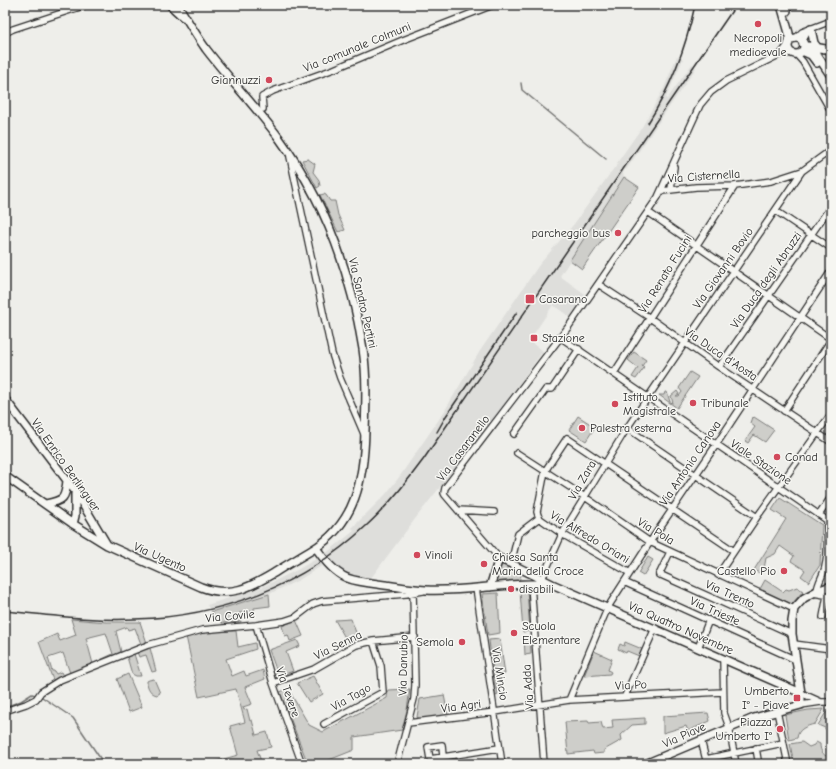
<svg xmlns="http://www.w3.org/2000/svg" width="836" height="769" font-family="'Comic Neue',sans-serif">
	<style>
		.built { fill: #dededb }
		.green { fill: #cececa; stroke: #7c7c7a }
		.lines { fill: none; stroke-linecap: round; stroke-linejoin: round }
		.stream { stroke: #757573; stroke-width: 1.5 }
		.minor-casing { stroke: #2b2b2b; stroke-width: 8 }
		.tertiary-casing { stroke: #2b2b2b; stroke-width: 10 }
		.minor { stroke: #f6f6f2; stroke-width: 5.5 }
		.tertiary { stroke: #f6f6f2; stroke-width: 7 }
		.rail { stroke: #2b2b2b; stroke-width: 1.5 }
		.poi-dot { fill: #d1495b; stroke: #f6f6f2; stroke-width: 1.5 }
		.labels { text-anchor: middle; stroke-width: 3; stroke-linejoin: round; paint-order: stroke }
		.poi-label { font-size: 12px; fill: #2b2b2b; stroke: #f6f6f2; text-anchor: start }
		.street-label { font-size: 12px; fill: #2b2b2b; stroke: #f6f6f2 }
	</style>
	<rect width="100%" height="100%" fill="#eeeeea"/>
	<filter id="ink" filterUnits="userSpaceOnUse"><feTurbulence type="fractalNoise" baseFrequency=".025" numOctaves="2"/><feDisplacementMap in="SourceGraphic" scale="8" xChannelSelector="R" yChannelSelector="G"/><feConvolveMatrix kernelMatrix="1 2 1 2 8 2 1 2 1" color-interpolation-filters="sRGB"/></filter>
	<g filter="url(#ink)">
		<path class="built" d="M677,56L683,59L666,98L667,99L692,64L696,68L626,170L625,169L623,173L624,177L560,276L585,294L570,317L553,305L529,341L543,351L495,417L415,519L371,578L356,577L341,572L329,560L325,554L354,531L352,528L386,494L400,476L444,412L480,351L539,265L574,224L614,168H615L618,164L617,163L642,127L664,88Z
			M318,558L323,565L299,580L269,594L211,612L207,605L260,588L297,570Z"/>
		<path class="green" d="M308,159L315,164L313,172L319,180L320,186L317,188L302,160Z
			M624,177L639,187L582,269L570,260Z
			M324,194L326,195L330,201H335L338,215L345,230L338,232L320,195Z
			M634,352L646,360L642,366L644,368L636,379L632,377L638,368L628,360Z
			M690,372L698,377L677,408L659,395H664L665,392H667L670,402L673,403L671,396L677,391L679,394L676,396H679L682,392L679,388Z
			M578,416L595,427L586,441L569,430Z
			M752,417L753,418L754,417L774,430L765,442L754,435L748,443L745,441L755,427L750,423Z
			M780,498L822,525L820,565L809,582L801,576L805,570L791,561L794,556L780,546L775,554L766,558L764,569L761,574L754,570L786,519L772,510Z
			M648,557L653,560L643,576L638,573Z
			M503,565H505L522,573L519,581L495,582L500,566Z
			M765,580L783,592L786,589L789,590L797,587L803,591L792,604L760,589Z
			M527,590L530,631L523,632L520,591Z
			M498,593L500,633L488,635L482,594Z
			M269,594L270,606L254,608V611L239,613L241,622L222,623L211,612Z
			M71,619L106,622H140L147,643L141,644L135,628L128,630L127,627L116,631L121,652L99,662L98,661L113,654L106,633L86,638L93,664L70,673L63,653L48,658L52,671H54L56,674L61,672L63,676L53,680L39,642L57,634L60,641L76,635Z
			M351,619L358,638L348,643L335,620Z
			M296,620L303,636L290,641L288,635L285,636L282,626Z
			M212,631H236L238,647L255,643L256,649L226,659L232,676L244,671L246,676L263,670L265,679L245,687L252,704L243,707L244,710L247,709L250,721L252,720L256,735L267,732L271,747L257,750L262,764H206L238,755L230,726L245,722L236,689L199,697L186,636Z
			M530,636L531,654L525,655L524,637Z
			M500,639L505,674L496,675L498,695L496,696L489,640Z
			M297,640L300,646L286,652L293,671L275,678L273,673L277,672L269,650Z
			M625,642L642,649L639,656L627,651L626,653L618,649L620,644L624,646Z
			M150,648L156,671L152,672L146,655L139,657L137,652Z
			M594,651L612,659L608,670L611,672L610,674L584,676Z
			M134,654L141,676H136L132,674L127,657Z
			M128,674L142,707L129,712L117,679Z
			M313,676L323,694L309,702L297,683Z
			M154,679L160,693L157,695C151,694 147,688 147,681L149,680Z
			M288,689L309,725L323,732L387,698L388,690L410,689L407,710L402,730L354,737V750L319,764H308L280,692Z
			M444,695L448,715L420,719L417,717L420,699Z
			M824,709L815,724C806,726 798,729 797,738L789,740L785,715L808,710Z
			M830,710H831V738L825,728L818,725L825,714Z
			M708,713L710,721L688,731L686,726L663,733V716Z
			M645,718V724L632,725L621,735L622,740L604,750V753L594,754L593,751L568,754L565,722L588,721L589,723L601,722L603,729L613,728L612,720Z
			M802,742L809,747L814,745L816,742L820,744C820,752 824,756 831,758V763L794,764L790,744Z"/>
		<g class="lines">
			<path class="stream" d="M521,83L522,90L606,159
				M5,707L21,701L32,694L42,697L73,718L104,764"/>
			<defs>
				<path id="minor" d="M784,15L788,11L787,5
					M5,33L13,29L86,5
					M795,39L802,32L831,21
					M802,42L807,33L811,29
					M781,54L793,53
					M796,54L803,62L831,111
					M263,109L262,97L273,91L334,69L403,40L493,5
					M290,157L332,354L340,378L364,434
					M671,189L674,167
					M662,191L696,187L735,186L771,181L802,171L831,150
					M776,211L831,248
					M648,212L831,339
					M598,284L650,318L719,367L831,442
					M560,337L831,523
					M719,367L831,206
					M614,373L735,186
					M784,411L831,340
					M627,428L757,517
					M514,434L546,389H552L579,349
					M517,453L585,497L650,542L794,609
					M458,510L494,512
					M819,515L831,497
					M539,518L562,534L630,573
					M499,558L445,495L444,493L445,488L569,326L658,197L700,105L711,92L726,81L781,54L788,45
					M511,564L518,534L539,518L537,512L545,471L567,438L734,551
					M659,574L792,634
					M659,575L670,552
					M718,575L757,517L831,414
					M542,579L562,534L627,428L802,171
					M624,582L796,660
					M531,584L544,764
					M476,588L502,764
					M817,591C818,582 823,576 825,567C829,552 827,536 827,520
					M813,593L831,596
					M823,617L827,596
					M256,625L273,683L302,764
					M794,644L831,649
					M698,648L709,620
					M723,659L724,713L729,727L736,764
					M273,683L314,669L356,645L373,641L415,637
					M801,693L821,702
					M625,696L655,628
					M569,700L608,607L650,542L716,445L831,271
					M801,705L821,702H831
					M5,711L26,704L36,699L41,692L60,680L148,645L202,630L256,625L284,621L296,617L313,604L322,601L406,594L423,591
					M777,711L788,764
					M408,723L495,712L569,700L722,692
					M324,724L383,692L381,666L373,641
					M701,740L707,764
					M442,745L443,757L430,759L428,747Z
					M756,748L758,760
					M443,757L499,748
					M706,759L783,743
					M397,764L414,699L415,685L413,591"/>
				<path id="tertiary" d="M170,5L183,17
					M781,5L789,33V43
					M811,29L814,43L818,48
					M788 46a8 8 0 1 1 16 0a8 8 0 1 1-16 0Z
					M803,44L817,55L831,76
					M808,46L831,50
					M802,51L811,55L817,63
					M5,399L75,491L106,543
					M5,476L73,524L107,545L201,587C230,598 249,588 274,573C286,565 299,558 312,550C356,524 364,478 365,431C366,404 367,376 363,349C351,272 325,201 279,138C256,107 229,79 206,49C196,35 187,20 178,5
					M46,504C64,500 65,499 67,481
					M73,524L75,516V494
					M316,548C323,558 331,569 343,576C353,582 367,582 378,584C394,586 410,589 426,590C467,592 508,582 548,584
					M490,587L499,558L552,584L801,693
					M645,764L754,718L801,705V693L792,634V621L794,609L804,598L817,591L831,586"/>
			</defs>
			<use href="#minor" class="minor-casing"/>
			<use href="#tertiary" class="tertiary-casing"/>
			<use href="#minor" class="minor"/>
			<use href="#tertiary" class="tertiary"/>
			<path class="rail" d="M648,123C671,87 686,47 695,5
				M437,432L446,416L517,312
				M5,611C48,615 92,621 135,619C220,617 304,585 366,526C388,506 406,483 423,460L736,5"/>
		</g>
	</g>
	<g class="poi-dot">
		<circle cx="758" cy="24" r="4"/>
		<circle cx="269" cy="80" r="4"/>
		<circle cx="618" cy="233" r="4"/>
		<rect x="525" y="294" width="10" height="10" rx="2"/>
		<rect x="530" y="334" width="8" height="8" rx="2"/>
		<circle cx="693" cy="403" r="4"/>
		<circle cx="615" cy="404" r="4"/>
		<circle cx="582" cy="428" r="4"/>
		<circle cx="777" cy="457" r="4"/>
		<circle cx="417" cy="555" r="4"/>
		<circle cx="484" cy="564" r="4"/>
		<circle cx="784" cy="571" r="4"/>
		<circle cx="511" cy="589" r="4"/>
		<circle cx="514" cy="633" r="4"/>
		<circle cx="462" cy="642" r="4"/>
		<rect x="793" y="694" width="8" height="8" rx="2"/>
		<circle cx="780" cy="729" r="4"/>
	</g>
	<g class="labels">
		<g class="poi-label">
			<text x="758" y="42" text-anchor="middle">Necropoli<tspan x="758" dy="14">medioevale</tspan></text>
			<text x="261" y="84" text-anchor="end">Giannuzzi</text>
			<text x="610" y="237" text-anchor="end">parcheggio bus</text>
			<text x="539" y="303">Casarano</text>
			<text x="542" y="342">Stazione</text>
			<text x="623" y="401">Istituto<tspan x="623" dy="14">Magistrale</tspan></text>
			<text x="701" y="407">Tribunale</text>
			<text x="590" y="432">Palestra esterna</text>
			<text x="785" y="461">Conad</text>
			<text x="425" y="559">Vinoli</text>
			<text x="492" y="561">Chiesa Santa<tspan x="492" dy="14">Maria della Croce</tspan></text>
			<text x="776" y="575" text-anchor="end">Castello Pio</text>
			<text x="519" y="593">disabili</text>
			<text x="522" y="630">Scuola<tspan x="522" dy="14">Elementare</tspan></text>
			<text x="454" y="646" text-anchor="end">Semola</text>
			<text x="789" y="695" text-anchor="end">Umberto<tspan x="789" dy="14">I° - Piave</tspan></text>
			<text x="772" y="726" text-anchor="end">Piazza<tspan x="772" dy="14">Umberto I°</tspan></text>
		</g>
		<g class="street-label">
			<text transform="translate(357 47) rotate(-22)" y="4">Via comunale Colmuni</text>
			<text transform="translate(704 176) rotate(-4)" y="4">Via Cisternella</text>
			<text transform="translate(723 268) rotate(-55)" y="4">Via Giovanni Bovio</text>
			<text transform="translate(665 274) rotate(-58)" y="4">Via Renato Fucini</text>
			<text transform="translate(766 280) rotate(-55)" y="4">Via Duca degli Abruzzi</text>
			<text transform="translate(363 303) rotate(77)" y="4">Via Sandro Pertini</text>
			<text transform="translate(721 354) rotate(34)" y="4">Via Duca d'Aosta</text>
			<text transform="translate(463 448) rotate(-53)" y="4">Via Casaranello</text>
			<text transform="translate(761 462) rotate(34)" y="4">Viale Stazione</text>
			<text transform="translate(690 463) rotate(-56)" y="4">Via Antonio Canova</text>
			<text transform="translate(66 465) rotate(55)" y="4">Via Enrico Berlinguer</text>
			<text transform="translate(582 480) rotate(-60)" y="4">Via Zara</text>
			<text transform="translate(656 531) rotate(31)" y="4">Via Pola</text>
			<text transform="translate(590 537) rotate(31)" y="4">Via Alfredo Oriani</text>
			<text transform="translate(160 557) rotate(24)" y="4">Via Ugento</text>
			<text transform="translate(730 594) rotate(24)" y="4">Via Trento</text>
			<text transform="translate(715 611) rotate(24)" y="4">Via Trieste</text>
			<text transform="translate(230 616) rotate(-5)" y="4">Via Covile</text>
			<text transform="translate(681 628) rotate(24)" y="4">Via Quattro Novembre</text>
			<text transform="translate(338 645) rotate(-26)" y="4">Via Senna</text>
			<text transform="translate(403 665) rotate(-89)" y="4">Via Danubio</text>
			<text transform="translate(500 674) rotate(81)" y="4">Via Mincio</text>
			<text transform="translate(631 685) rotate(-3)" y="4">Via Po</text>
			<text transform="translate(528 687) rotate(-94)" y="4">Via Adda</text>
			<text transform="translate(288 692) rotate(71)" y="4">Via Tevere</text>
			<text transform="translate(351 697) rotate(-29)" y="4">Via Tago</text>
			<text transform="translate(461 706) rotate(-7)" y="4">Via Agri</text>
			<text transform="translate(684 735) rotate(-24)" y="4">Via Piave</text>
		</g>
	</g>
	<rect width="836" height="769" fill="none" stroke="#f6f6f2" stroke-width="20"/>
	<rect x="10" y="10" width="816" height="749" fill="none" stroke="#2b2b2b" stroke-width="1.5" filter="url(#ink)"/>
</svg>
